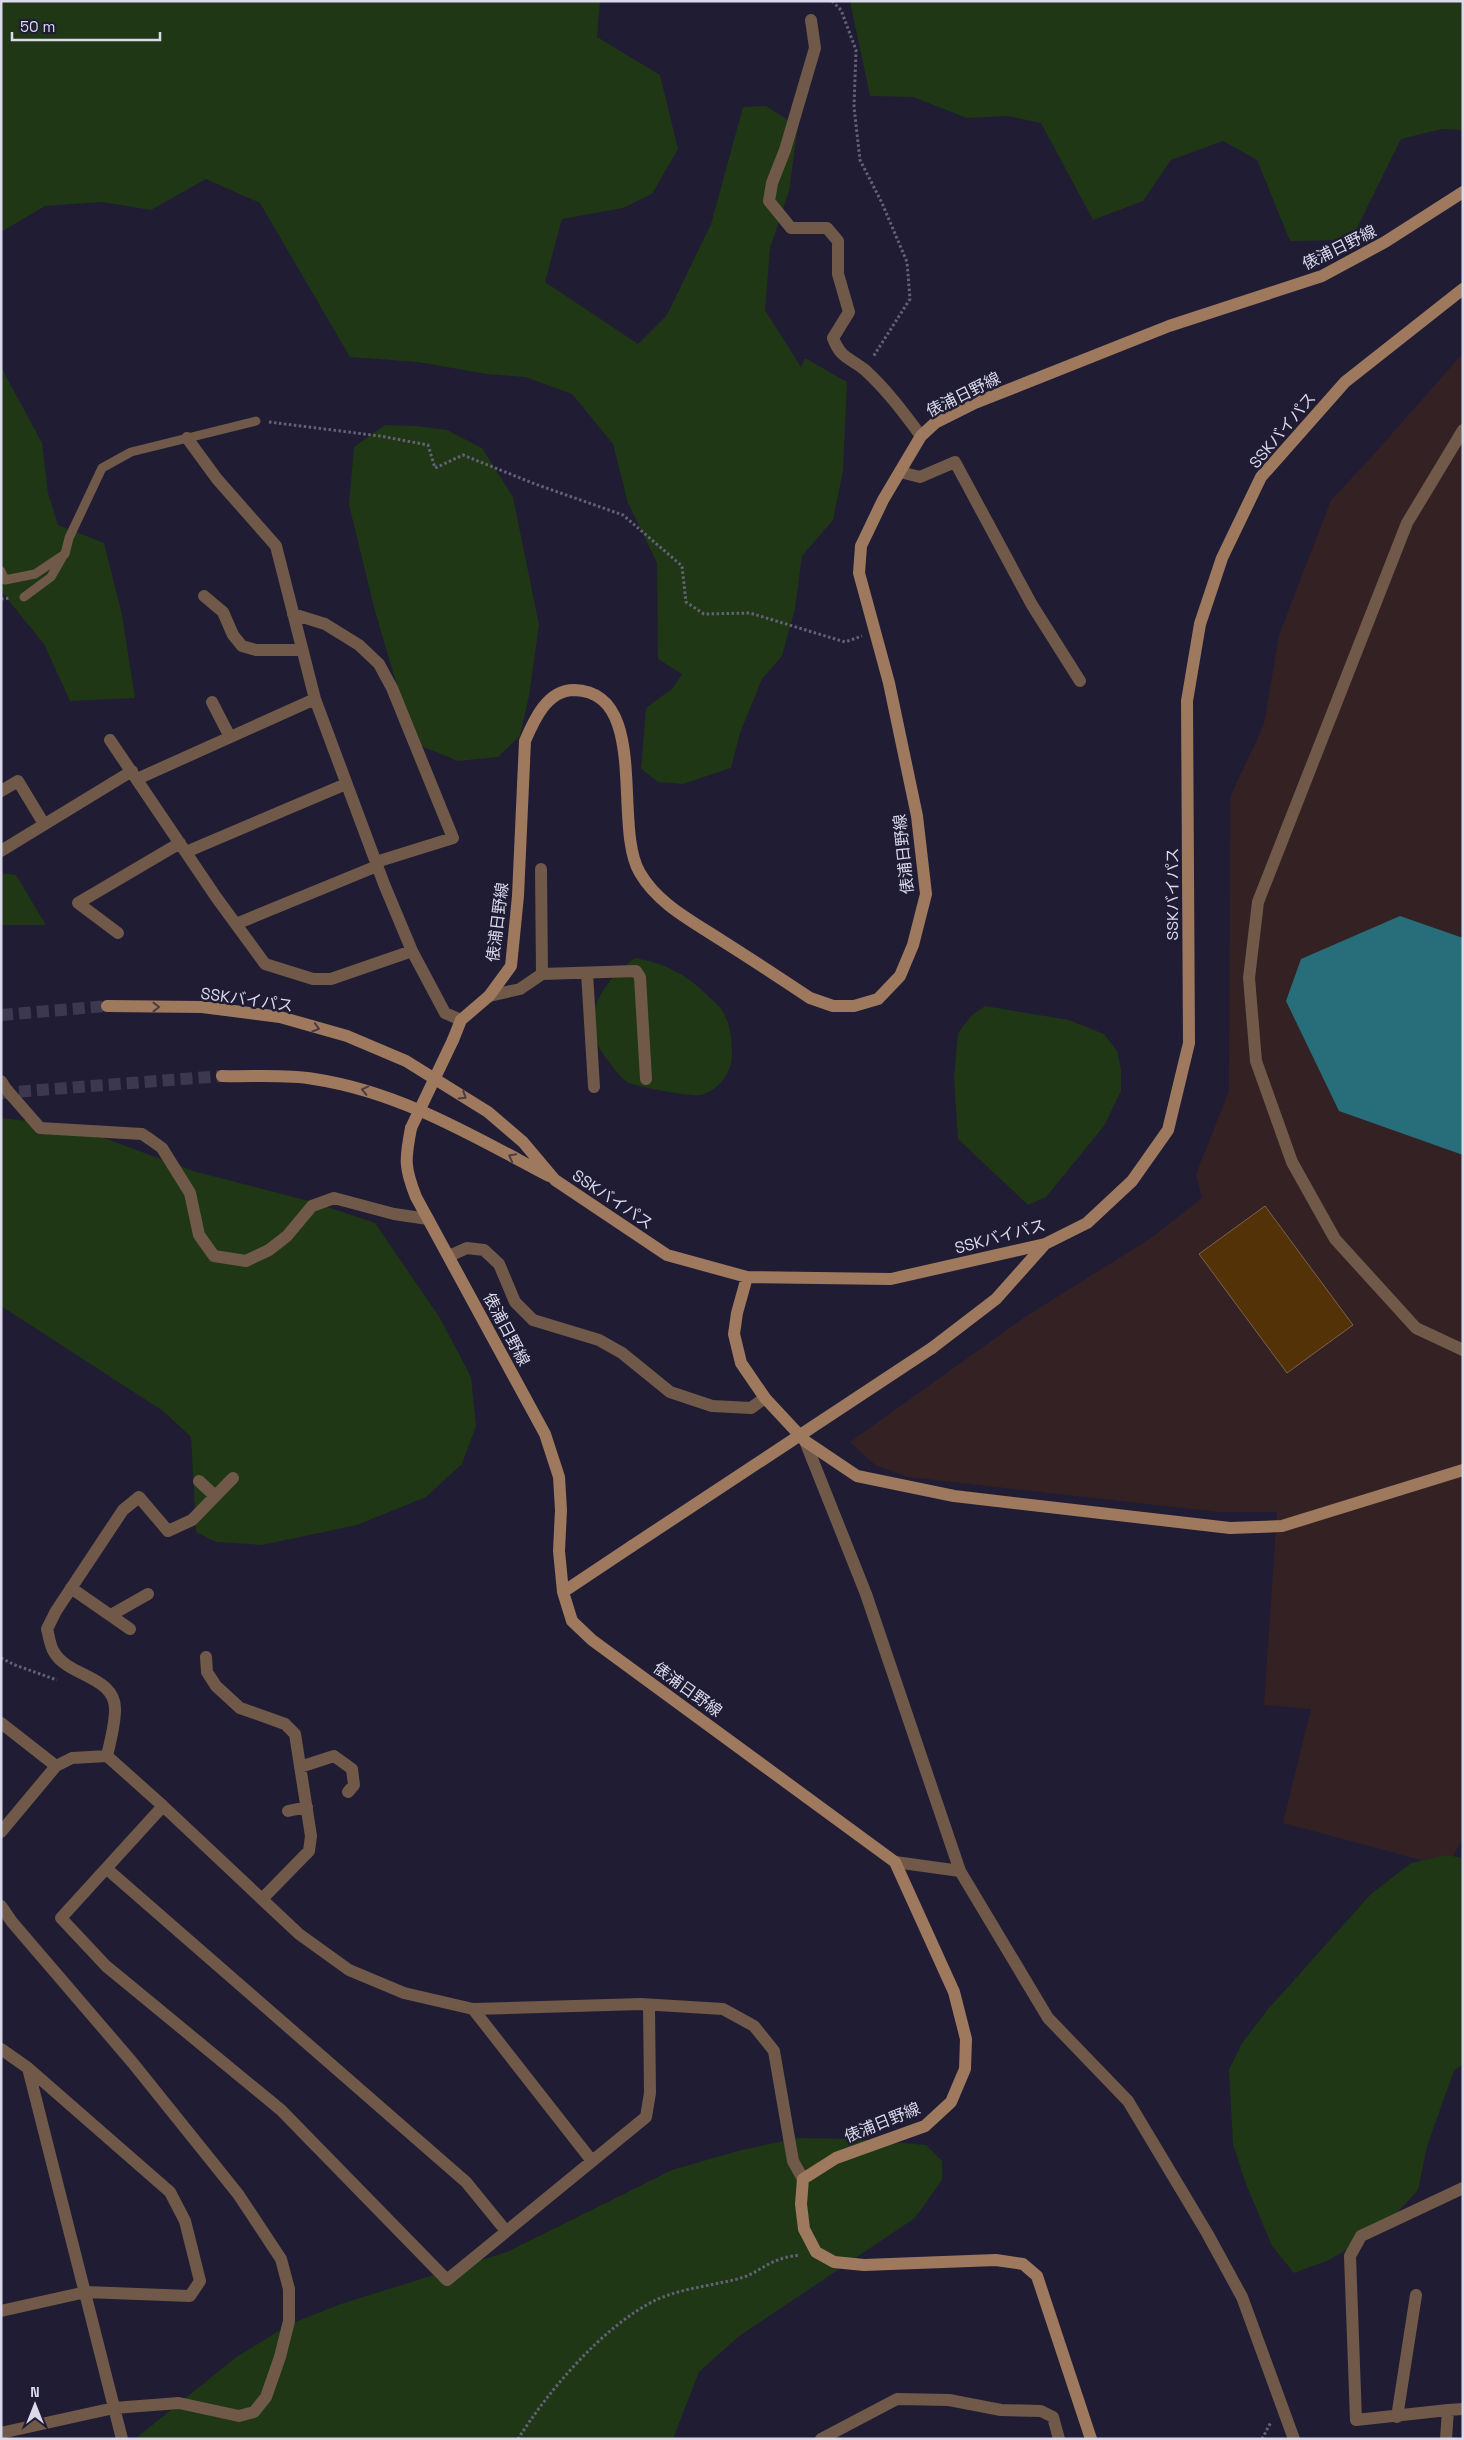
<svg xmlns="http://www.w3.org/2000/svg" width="1464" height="2440" font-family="'Space Grotesk','Noto Sans JP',sans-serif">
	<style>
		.industrial { fill: #342124 }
		.green { fill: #1f3715 }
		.water { fill: #276e7a }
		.building { fill: #533207; stroke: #7a634d }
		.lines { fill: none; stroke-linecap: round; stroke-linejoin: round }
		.secondary-tunnel { stroke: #3b384f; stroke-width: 12; stroke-dasharray: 12 6; stroke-linecap: butt }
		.path { stroke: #636277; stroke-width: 3; stroke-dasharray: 2.5 2.5; stroke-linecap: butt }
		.lane { stroke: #705948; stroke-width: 9 }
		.street { stroke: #705948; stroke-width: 12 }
		.secondary { stroke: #9e795e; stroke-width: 12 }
		.secondary-bridge { stroke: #9e795e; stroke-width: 12 }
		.oneway { stroke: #4b3d43 }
		.labels { text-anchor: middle; stroke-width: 5; stroke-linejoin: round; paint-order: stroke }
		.street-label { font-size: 16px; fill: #dadaeb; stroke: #1f1c34 }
	</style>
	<rect width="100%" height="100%" fill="#1f1c34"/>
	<path class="industrial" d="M1463,353V1838L1447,1867L1283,1823L1311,1709L1264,1705L1277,1512H1218L908,1477L875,1465L850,1442L1025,1317L1151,1238L1202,1198L1196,1174L1229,1091L1230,797L1264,724L1279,635L1331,500L1367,462Z"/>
	<path class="green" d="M1,1H600L597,37L660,75L678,149L652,194L623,208L562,219L545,282L638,344L667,315L711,224L743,107L766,106L798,126L789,191L770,248L765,310L801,367L805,358L847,382L843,471L833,520L802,556L795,609L782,656L762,679L740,733L731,768L683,784L658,782L641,769L646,708L673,688L682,674L658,659L657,563L628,503L613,444L572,394L525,377L486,374L418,362L350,357L260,203L206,179L151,210L102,202L45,206L1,232Z
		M850,1H1463V130L1442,129L1401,139L1351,240L1290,241L1257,160L1223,141L1171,160L1143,201L1093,220L1041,123L1008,116L967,118L913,97L870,96Z
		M1,367L42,443L48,493L58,525L104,543L122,615L135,698L70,701L44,644L1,591Z
		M385,425L416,426L447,430L482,448L513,497L539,625L529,696L520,736L498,757L458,761L414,743L375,611L349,505L354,447Z
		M1,873L16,875L46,925H1Z
		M635,958C667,964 688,975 710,998C714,1002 721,1007 723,1012C731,1025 732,1041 732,1056C732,1072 718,1091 701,1095C690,1097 637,1087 627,1082C620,1078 614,1068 609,1062C576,1022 599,984 635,958Z
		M985,1006L1069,1020L1104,1034L1117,1051L1121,1069V1091L1104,1126L1046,1197L1028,1205L958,1139L954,1077L958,1033L972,1015Z
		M1,1118L72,1126L193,1171L313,1202L375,1223L440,1318L471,1377L476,1426L462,1464L426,1497L357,1525L262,1545L216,1542L196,1532L191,1437L163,1411L1,1306Z
		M1447,1855L1463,1858V2064L1454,2071L1427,2146L1418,2190L1382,2229L1329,2260L1294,2273L1272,2246L1246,2184L1233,2144L1229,2070L1242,2043L1269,2008L1371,1894L1411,1863Z
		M798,2138L857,2139L926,2145L942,2161V2180L915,2218L738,2337L699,2372L673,2439H135L235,2358L290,2324L341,2304L507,2252L672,2170L741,2150Z"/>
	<path class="water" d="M1400,916L1463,938V1155L1339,1111L1286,1001L1301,959Z"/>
	<path class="building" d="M1265,1206L1353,1325L1287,1373L1199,1254Z"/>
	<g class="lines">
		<path class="secondary-tunnel" d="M1,1015L107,1006
			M1,1093L222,1076"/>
		<path class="path" d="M832,1L841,10L856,50L854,107L860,160L882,203L907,262L910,299L873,357
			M269,422L380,436L428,445L435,468L463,455L535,484L623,515L682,566L686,602L704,614L750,613L845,642L862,636
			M1,599L11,598
			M1,1658L15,1665L57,1680
			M518,2439C548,2391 604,2325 656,2300C684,2287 715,2286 744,2277C756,2273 766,2264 778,2260C785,2257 793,2256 800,2255
			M1262,2439L1271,2422"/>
		<path class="lane" d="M1,571L5,580L35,574L65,554L69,538L102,468L131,452L256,421
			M24,597L51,577L63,556"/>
		<path class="street" d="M811,20L815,48L785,150L772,183L769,201L791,228H827L838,241V274L849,312L833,338C841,359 849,357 865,370C886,389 904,413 921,436
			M1463,430L1407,523L1258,902L1249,978L1256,1061L1292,1162L1335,1239L1416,1328L1463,1350
			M187,438L217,479L276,546L315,699L384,884L412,951L445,1013L461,1020
			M900,472L920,477L955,462L1032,605L1080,681
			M204,596L223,612L233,635L242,646L256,650H302
			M293,614L325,624L359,645L379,664L392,688L453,838L376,862
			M212,702L230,737
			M110,740L216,897L265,964L313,979H331L412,951
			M137,779L315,699
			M1,791L18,781L44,824
			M1,851L132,771
			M186,852L346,784
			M541,869L542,974L636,971L640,977L646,1079
			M236,924L377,866
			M118,933L78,903L180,843
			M587,973L594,1087
			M489,996L520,989L542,974
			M1,1081L6,1089L40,1128L142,1134L151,1140L162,1148L190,1193L199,1235L214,1256L246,1261L269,1250L287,1236L312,1206L334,1198L394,1214L428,1219
			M449,1256L467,1248L484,1250L499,1264L515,1302L533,1320L599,1340L622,1353L670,1392L712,1406L751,1408L765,1398
			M805,1441L866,1594L960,1871L1048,2018L1128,2101L1207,2233L1242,2297L1294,2439
			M199,1481L215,1496
			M71,1588L130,1629
			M111,1615L148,1594
			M206,1657L207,1672L216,1686L240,1708L285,1724L295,1734L311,1836L309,1851L262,1899
			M1,1723L56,1766
			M107,1756C110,1742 115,1725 115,1710C116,1676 68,1677 54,1652C50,1646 49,1636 47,1629L56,1611L123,1510L139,1497L168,1531L192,1520L233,1478
			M300,1767L334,1756L352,1769L354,1785L348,1792
			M163,1806L61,1918L106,1966L281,2110L447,2280L646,2117L650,2093L649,2006
			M288,1811L307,1807
			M1,1832L56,1766L72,1758L107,1756L163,1806L299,1934L349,1970L404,1993L473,2009L641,2004L723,2009L754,2026L774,2051L793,2161L803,2179
			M895,1862L960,1871
			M107,1869L466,2182L506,2231
			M1,1906L12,1922L132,2062L238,2194L281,2259L289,2289V2321L280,2357L266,2397L254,2412L239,2416L179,2403L114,2408L1,2433
			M473,2009L592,2161
			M1,2049L28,2068L170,2192L185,2221L200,2281L190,2296L86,2292L1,2311
			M28,2068L122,2439
			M1448,2410L1463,2409
			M1397,2417L1416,2295
			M821,2439L897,2399L949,2400L1001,2410L1041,2411L1053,2417L1059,2439
			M1446,2439L1448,2410L1356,2420L1350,2256L1361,2236L1463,2188"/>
		<path class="secondary" d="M107,1006L202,1007L280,1017L347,1036L406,1061L488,1112L523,1142L555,1180L667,1255L747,1277L891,1279L1045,1244L1087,1223L1132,1181L1168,1130L1189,1043L1187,701L1200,624L1222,558L1261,477L1345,382L1463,289
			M453,1040L461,1020L489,996L511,966L518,896L525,741C534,720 547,690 574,690C651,692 612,827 640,873C658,904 692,921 721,940C751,959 780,978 810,998L833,1006H854L878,999L900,976L913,945L926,894L917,816L889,683L859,573L861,546L883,500L921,436L935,423L975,403L1169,326L1322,276L1385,242L1463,192
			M222,1076C252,1077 285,1074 314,1079C400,1092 473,1136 549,1176
			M411,1128C405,1159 404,1167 416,1197L545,1434L559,1477L561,1510L559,1551L563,1592L572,1621L592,1640L895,1862L954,1992L966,2039L965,2069L951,2102L925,2126L836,2158L803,2179L801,2204L804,2229L816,2252L834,2262L864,2265L996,2260L1023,2264L1037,2276L1091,2439
			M747,1277L737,1313L734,1334L741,1363L765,1398L805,1441L857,1476L954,1496L1230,1528L1282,1526L1463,1470
			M932,1348L996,1299L1045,1244
			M563,1592L632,1546"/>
		<path class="secondary-bridge" d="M411,1128L453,1040
			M632,1546L932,1348"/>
	</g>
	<defs><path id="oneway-chevron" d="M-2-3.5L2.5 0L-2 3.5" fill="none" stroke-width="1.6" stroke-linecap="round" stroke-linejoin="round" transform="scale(1.25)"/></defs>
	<g class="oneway">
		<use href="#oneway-chevron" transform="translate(156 1007)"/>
		<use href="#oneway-chevron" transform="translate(316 1028) rotate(16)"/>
		<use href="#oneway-chevron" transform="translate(365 1090) rotate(-167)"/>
		<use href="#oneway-chevron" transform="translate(463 1096) rotate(32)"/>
		<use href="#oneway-chevron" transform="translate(512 1157) rotate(-152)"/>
	</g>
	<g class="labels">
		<g class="street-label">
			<text transform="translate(1339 247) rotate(-26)" y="6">俵浦日野線</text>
			<text transform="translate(963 394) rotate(-26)" y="6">俵浦日野線</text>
			<text transform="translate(1282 430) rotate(-50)" y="6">SSKバイパス</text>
			<text transform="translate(903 854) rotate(-96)" y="6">俵浦日野線</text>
			<text transform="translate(1172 894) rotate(-90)" y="6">SSKバイパス</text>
			<text transform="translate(497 922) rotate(-83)" y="6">俵浦日野線</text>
			<text transform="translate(247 999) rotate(8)" y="6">SSKバイパス</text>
			<text transform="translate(613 1199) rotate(34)" y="6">SSKバイパス</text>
			<text transform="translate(1000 1236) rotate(-15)" y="6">SSKバイパス</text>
			<text transform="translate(507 1329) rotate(62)" y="6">俵浦日野線</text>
			<text transform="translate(688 1689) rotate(36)" y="6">俵浦日野線</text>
			<text transform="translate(882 2122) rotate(-22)" y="6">俵浦日野線</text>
		</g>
	</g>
	<rect width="1464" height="2440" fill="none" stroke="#dadaeb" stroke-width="5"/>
	<g transform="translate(35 2405)" stroke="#1f1c34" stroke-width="4" paint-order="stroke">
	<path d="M0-4L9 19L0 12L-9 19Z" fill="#dadaeb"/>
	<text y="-8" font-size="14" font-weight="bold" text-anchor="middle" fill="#dadaeb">N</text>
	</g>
	<path d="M12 32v8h148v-8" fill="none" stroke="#dadaeb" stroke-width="2.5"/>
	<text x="20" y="32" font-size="15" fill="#dadaeb" stroke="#1f1c34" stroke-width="4" paint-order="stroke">50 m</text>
</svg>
